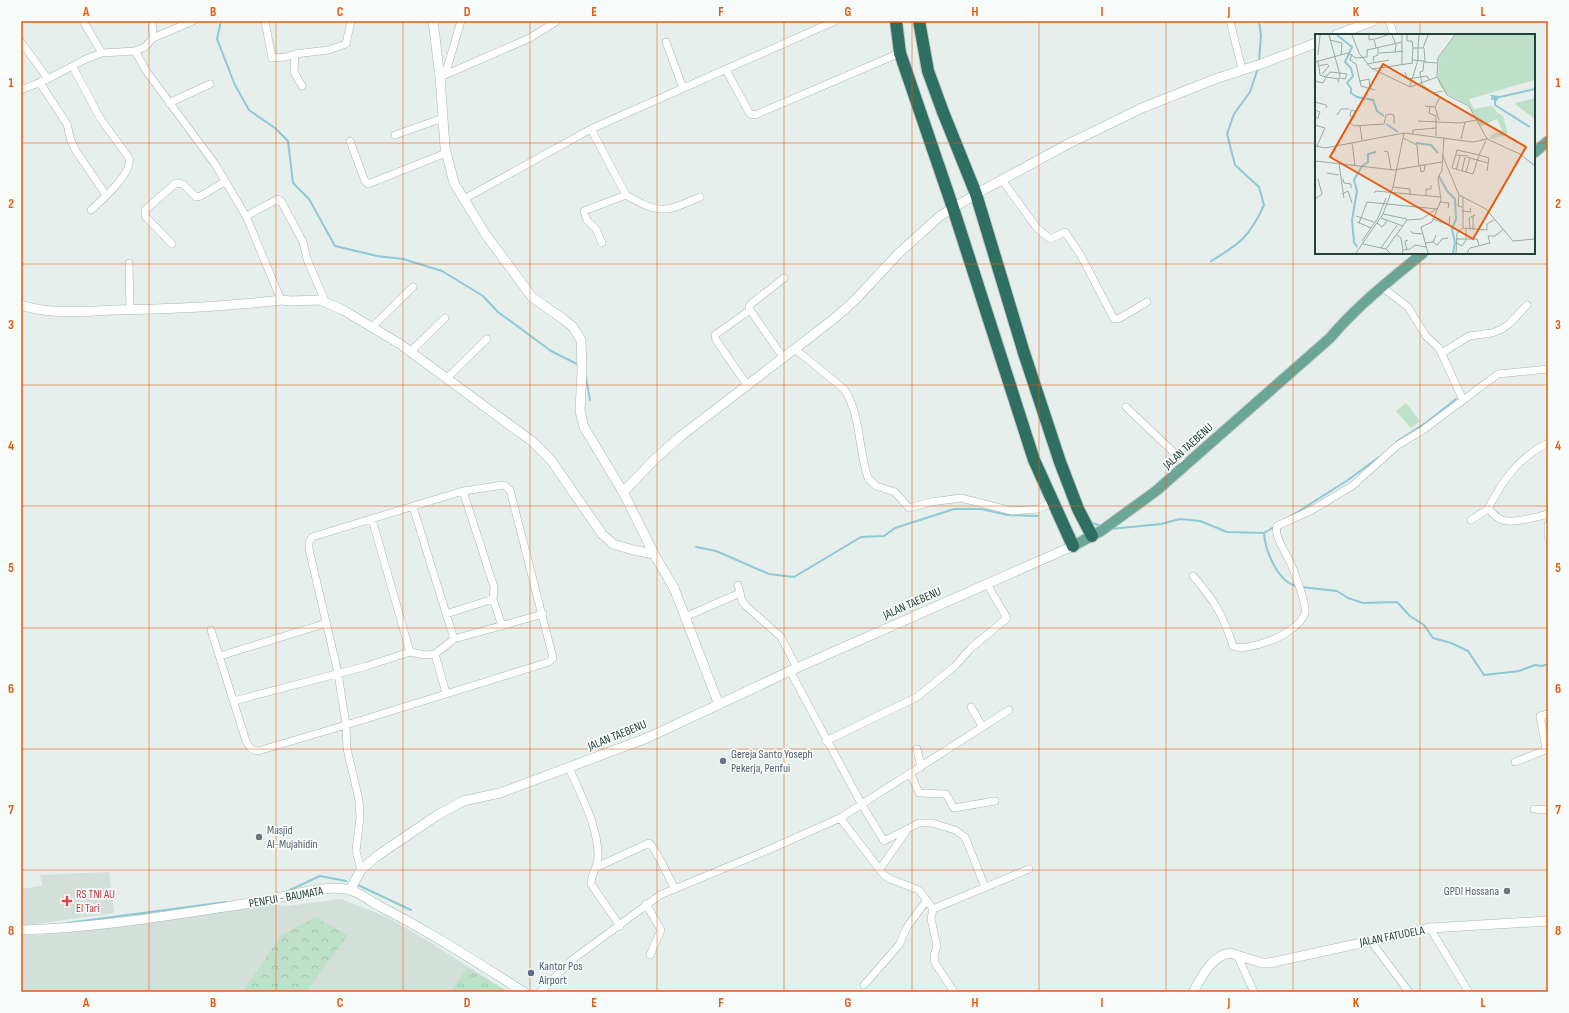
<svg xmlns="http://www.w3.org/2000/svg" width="1569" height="1013" font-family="'Sofia Sans Condensed',sans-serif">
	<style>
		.built { fill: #d4dfda }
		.grass { fill: url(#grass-tufts) }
		.forest { fill: url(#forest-crowns) }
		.pitch { fill: #bfe0c8 }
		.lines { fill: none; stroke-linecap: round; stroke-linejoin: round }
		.stream { stroke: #8ec9d4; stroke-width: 2 }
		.street-casing { stroke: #a8b8b2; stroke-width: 8 }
		.secondary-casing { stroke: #a4bbb3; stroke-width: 10 }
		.primary-casing { stroke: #c2cac8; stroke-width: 12 }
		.highway-casing { stroke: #c2cac8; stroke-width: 14 }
		.street { stroke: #fff; stroke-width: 7 }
		.secondary { stroke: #fff; stroke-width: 9 }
		.primary { stroke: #6aa596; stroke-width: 10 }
		.highway { stroke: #2f6f62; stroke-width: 12 }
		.grid { fill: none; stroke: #e8590c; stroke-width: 1; stroke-opacity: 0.55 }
		.worship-dot { fill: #6b7280; stroke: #f7fbf9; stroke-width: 1.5 }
		.health-dot { fill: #e0444e; stroke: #f7fbf9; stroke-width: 1.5 }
		.service-dot { fill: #5c6f8a; stroke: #f7fbf9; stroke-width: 1.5 }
		.labels { text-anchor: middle; stroke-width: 3.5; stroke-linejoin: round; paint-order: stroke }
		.street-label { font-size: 12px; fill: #24423a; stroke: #f7fbf9 }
		.worship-label { font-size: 12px; fill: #5b616d; stroke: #f7fbf9; text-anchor: start }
		.health-label { font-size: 12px; fill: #be3a42; stroke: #f7fbf9; text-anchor: start }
		.service-label { font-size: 12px; fill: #4e5e75; stroke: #f7fbf9; text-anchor: start }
		.inset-river { fill: none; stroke: #8ec9d4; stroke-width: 2 }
		.inset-road { fill: none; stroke: #98aaa4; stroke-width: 1 }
		.view { fill: #e8590c; fill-opacity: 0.15; stroke: #e8590c; stroke-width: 2 }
		.inset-edge { fill: none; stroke: #24423a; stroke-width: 2 }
		.neatline { fill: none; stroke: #e8590c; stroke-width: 1.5 }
		.grid-label { font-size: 13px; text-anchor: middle; font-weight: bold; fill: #e8590c }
	</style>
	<defs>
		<pattern id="grass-tufts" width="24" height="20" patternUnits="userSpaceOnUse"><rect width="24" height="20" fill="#bfe0c8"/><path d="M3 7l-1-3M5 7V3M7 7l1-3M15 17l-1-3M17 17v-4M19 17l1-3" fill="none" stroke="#a4c1ad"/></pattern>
		<pattern id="forest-crowns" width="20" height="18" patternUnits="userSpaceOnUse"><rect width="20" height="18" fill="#bfe0c8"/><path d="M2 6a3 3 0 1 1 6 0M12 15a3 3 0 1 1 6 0" fill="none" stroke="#a4c1ad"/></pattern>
	</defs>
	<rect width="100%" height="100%" fill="#e6efeb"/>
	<path class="built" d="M109,872L114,913L21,926V889L42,886L40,875Z
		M341,899L387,917L423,938L508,992H21V935H39L166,919L263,904L287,906Z"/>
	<path class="grass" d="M467,967L508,992H450Z"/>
	<path class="forest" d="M315,917L348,935L306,992H242L282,935Z"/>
	<path class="pitch" d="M1406,403L1420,421L1411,428L1396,411Z"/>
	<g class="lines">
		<path class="stream" d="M221,21L217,39L235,85L249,110L275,128L288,141L293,183L309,199L335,246L377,256L403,259L442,271L483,296L498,312L551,351L579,365
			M1259,62L1261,35L1259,21
			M1211,261C1240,244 1250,236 1264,205L1259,187L1235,165L1227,134L1234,114L1250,92L1258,68
			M586,378L590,400
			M1396,442L1427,422L1456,399
			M1288,518L1348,480L1379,457
			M1090,522L1101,526
			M1274,527L1264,533C1265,550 1278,583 1297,586
			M1111,529L1161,524L1180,519L1200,521L1227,532L1264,533
			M696,547L716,551L769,574L794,577L861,537L884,536L895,528L954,509H981L1008,515L1038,516
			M1301,587L1337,591L1348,598L1363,603L1397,602L1410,616L1424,625L1433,638L1451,643L1468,651L1484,675L1519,671L1535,665L1542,666L1548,664
			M358,885L411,910
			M290,890L320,876L346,881
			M67,923L226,902"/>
		<defs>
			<path id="street" d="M83,21L102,53
				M265,21L272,58L286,57L295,54L294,72L302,86
				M1230,21L1242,69
				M1389,21L1394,35
				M153,38L193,21
				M21,42L48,79
				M666,42L683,88
				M135,51L145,47L153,38L152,21
				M295,54L328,50L346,44L351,21
				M73,67L100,118L129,158C133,173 102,200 91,210
				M726,70L750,114L755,115L900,53
				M445,75L461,21
				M440,77L530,38L557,21
				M40,83L67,124L71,141L76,151L106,195
				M21,90L48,79L86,59L102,53L135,51L147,72L215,164L246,216L281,300
				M169,103L210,84
				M591,129L626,195L584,211L587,220L596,229L602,243
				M395,135L443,118
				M350,141L365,181L368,184L446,153
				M1002,180L1037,228L1050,239L1065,232L1080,254L1114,319L1120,318L1147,302
				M626,195C659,214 664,213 700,197
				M464,199L591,129L835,21
				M246,216L278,199L281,201L303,242L307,259L325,301
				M172,244L146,217L145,210L176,183L183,184L196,197L201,196L224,182
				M129,263L130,310
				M1382,287L1408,307L1426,336L1439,348L1463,400
				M750,310L749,307L751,304L784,278
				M372,327L413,287
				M795,349L844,389C861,414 858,449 868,478L876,486L895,492L909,508L931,502L961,498L1012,511L1038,509L1052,502
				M410,352L445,318
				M1442,353L1469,336L1492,333L1502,329L1510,323L1527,305
				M447,378L487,339
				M747,385L716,340L715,335L750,310L783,357
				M1126,407L1187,465
				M504,485L510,490L553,658L549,662L346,725L338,673L309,549V542L312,537L463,491Z
				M463,491L494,587L493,599L502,626
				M413,507L454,639
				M1488,509C1502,481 1519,457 1548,443
				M372,519L410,652L424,655L435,654
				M1471,520L1488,509C1492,512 1496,517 1500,519C1510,525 1537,517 1548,514
				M1548,536V525
				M1193,576C1215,601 1223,615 1233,646C1240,650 1259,645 1266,642C1278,639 1301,626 1305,613C1307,605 1293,567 1288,558C1284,549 1274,536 1277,526L1312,510L1352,486L1398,445L1423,430L1498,374L1548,369
				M738,585L742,601L746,606L781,637L797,668
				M446,614L493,599
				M685,617L740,593
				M211,630L246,741C249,747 251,750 258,751L346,725L347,749L359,800L360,817L356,851L361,870
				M220,656L327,623
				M790,671L862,805L884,841L919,823H932L955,830L965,837L985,887
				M446,693L435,654L454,639L543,614
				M234,701L367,666L410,652
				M971,707L982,726
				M826,741L917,697L955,666L971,648L1007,618L987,584
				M917,749L921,767
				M1546,749L1540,716L1548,714
				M1515,762L1548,749
				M569,768C581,795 599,828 598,858C597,868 591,874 591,884L620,926
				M911,774L919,793L946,794L954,808L995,801
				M1534,809L1548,810
				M840,818L884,875L890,879L919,890L933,909
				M597,867L649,843C654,845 670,880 675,889
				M880,869L907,830
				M646,904L661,930L650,955
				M1430,928L1468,991
				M1370,940L1409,992
				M1238,957L1254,992
				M864,985L899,945L907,927L927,900
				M540,992L572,960L660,895L768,850L840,818L1009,710
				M954,992L935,963L934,956L937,946L931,919L933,909L1029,869"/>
			<path id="secondary" d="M433,21L440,77L445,147L454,183L486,235L532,297L563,319L573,327L581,340L582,370L580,411L584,427L623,492L654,554L674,588L719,705
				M1336,35L1373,21
				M21,305C50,315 85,311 115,310C171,309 226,307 281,300L291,301L320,300L343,310L400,344L533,442L551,460L602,534L613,544L633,550L654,554
				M623,492L656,458L681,436L835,318L855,300L899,253L940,216L976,194L1068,144L1142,108L1215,79L1264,63L1316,43
				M353,891L352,886L361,870L377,856L436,816L463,801L500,793L647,738L790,671L1073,546
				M21,930C100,928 179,914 257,902C282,898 329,882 353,891C362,894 370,901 379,906C429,931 476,962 524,992
				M1193,992C1202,977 1211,956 1230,953L1262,963H1269L1430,928L1548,921"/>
			<path id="primary" d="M1534,153L1548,141
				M1073,546L1101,531L1156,491L1330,338C1357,306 1391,279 1423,253"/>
			<path id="highway" d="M896,21L900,53L953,208L1034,460L1073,546
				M919,21L928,71L943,112L976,194L1024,353L1060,462L1078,509L1092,536"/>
		</defs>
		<use href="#street" class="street-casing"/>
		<use href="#secondary" class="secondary-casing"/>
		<use href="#primary" class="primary-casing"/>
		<use href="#highway" class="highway-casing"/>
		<use href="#street" class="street"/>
		<use href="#secondary" class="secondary"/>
		<use href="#primary" class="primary"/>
		<use href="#highway" class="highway"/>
	</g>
	<path class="grid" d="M149,21V992M276,21V992M403,21V992M530,21V992M657,21V992M784,21V992M912,21V992M1039,21V992M1166,21V992M1293,21V992M1420,21V35M21,143H1316M1534,143H1548M1420,253V992M21,264H1548M21,385H1548M21,506H1548M21,628H1548M21,749H1548M21,870H1548"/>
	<g class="worship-dot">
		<circle cx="723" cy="761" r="4"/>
		<circle cx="259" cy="837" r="4"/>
		<circle cx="1507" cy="891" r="4"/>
	</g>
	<path class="health-dot" d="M65 895h4v4h4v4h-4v4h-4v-4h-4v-4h4z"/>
	<circle class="service-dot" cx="531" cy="973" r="4"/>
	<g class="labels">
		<g class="street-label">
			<text transform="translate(1188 446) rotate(-42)" y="4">JALAN TAEBENU</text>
			<text transform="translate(912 603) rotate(-24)" y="4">JALAN TAEBENU</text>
			<text transform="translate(617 735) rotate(-22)" y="4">JALAN TAEBENU</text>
			<text transform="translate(286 897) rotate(-10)" y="4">PENFUI - BAUMATA</text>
			<text transform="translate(1392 936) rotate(-11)" y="4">JALAN FATUDELA</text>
		</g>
		<g class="worship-label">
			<text x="731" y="758">Gereja Santo Yoseph<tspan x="731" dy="14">Pekerja, Penfui</tspan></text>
			<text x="267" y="834">Masjid<tspan x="267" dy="14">Al-Mujahidin</tspan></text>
			<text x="1499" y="895" text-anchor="end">GPDI Hossana</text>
		</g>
		<g class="health-label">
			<text x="76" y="898">RS TNI AU<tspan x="76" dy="14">El Tari</tspan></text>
		</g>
		<g class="service-label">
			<text x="539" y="970">Kantor Pos<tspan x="539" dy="14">Airport</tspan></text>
		</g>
	</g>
	<g transform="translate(1315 34)">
		<rect width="220" height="220" fill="#e6efeb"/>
		<path d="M141,1H220V46L154,65L159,75L177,72L183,79L167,86L169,91L166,93L154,71L129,58L123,47L124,24ZM220,64V85L200,70V69Z" fill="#bfe0c8"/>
		<path d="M183,79L188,82L193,100L177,105L175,102L187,96L182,85L169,91L167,86Z" fill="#bfe0c8"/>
		<path class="inset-river" d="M22,1L37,13L30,28L36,34L38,42L32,49L36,54V59L42,63L58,66L62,77L69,82M184,63L180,67V71L215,93M176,65L220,55M180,66L177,62L184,63M71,90L83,98M101,109L116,111L123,119M124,142L132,157L140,165L141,185L137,195L140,209L138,219M42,213L39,208L37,186L42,157L39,146L47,132L53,128V120L61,118"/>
		<path class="inset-road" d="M14,1L25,41L23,48M37,1L44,19L56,34L95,53M54,1V6L59,5L61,14L87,8M77,1L81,11L80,18L88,17M87,1V30M92,1V7H97L98,14M104,1L103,14H108L113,1M60,5L72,1M15,6L27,9L26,21M109,14L110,28M64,19L80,18M37,20L35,26L41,30L46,52L60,56M3,21L5,1M97,26L109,27L108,37L105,38L107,51L119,59L127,57M0,28L33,19L41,24L52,23V16L61,14M59,28L58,23L63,21V13M109,28L122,29M52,30L74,26M4,32L12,30L14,32L7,40M57,35L98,29M90,38L92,45L112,42L114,46M25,39L32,40L30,45L25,44M11,43L15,38L25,39M11,43L24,45M122,43L123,24L140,1M0,47L8,49L11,43L5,41L3,27M45,47L54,45L55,55M95,52L103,26V14H98L97,29M95,53L122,43L132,61L154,72L172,105L205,120L220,132M0,68L11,71L12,74M110,72L120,73L125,63L122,60M115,73L114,79L121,82V102M120,73L124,86M0,76L5,78L3,84L0,83M22,81L26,75H34M38,84L35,82L36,76L40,77L39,83L35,89L39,92L69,90L71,81L75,80L79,81V90M103,87L145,89L162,86M0,91L10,94L2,112M45,92L47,106M89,99L158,108L172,105M98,100V96L121,94M88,104L102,111L104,132M146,105L150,88M171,107L164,121L174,124L172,137M37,109L40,132M0,112L10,114L89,99M142,116L164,121L158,140L137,134ZM69,117L73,118L76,136M127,120L144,161L171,175L198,207L220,205M141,121L153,122M155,124L173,129M0,127L79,136L127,128M24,130L29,164M105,132L106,138L109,137L110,131M141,136L145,122M147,137L150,123M151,138L155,124L152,123M12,139L24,141M28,145L29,149L36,150V154M78,153L95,155V161M59,159L61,157L126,163M27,160L33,157L37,169M144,161L143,172L147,173M111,162V155H116V151M148,163V194L172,196V190L179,186M0,165L7,160L3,145M125,168L134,169L133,174M147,177L156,178L155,174M68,180L92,185M41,182L59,188M158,182V196M66,184L88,192M118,185L134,191L135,182M42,188L56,194M44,189L52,168L122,175M62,189L67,193L72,187M155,195L154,184L160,181M96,197L97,199L107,200M82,201L86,204L88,216M142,205H162L164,211M47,207L63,184L71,164M118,208L122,211L127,205L133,204M110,209L118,208L121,201M142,209L147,212L151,206V195M48,210L71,215M66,214L82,191M92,216L90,207L93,206M41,219L68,180L78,153L89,99M75,219L71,215L92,186L107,185L121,175M87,219L88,216L95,215L100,211L111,213M113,219L106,193L117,188L126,166L123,144L127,136L129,103M141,219L142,199L148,194M152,219L155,214L175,209L173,202H180L188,196"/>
		<path class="view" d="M68,30L211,113L158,205L15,123Z"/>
		<rect width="220" height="220" class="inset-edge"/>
	</g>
	<rect width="1569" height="1013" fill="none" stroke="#f7fbf9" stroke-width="44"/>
	<rect x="22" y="22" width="1525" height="969" class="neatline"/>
	<g class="grid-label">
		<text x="86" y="16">A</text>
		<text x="213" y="16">B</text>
		<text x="340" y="16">C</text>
		<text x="467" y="16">D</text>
		<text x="594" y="16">E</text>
		<text x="721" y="16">F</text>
		<text x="848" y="16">G</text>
		<text x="975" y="16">H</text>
		<text x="1102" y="16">I</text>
		<text x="1229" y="16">J</text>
		<text x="1356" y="16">K</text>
		<text x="1483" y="16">L</text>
		<text x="11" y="87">1</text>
		<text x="1558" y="87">1</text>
		<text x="11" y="208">2</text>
		<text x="1558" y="208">2</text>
		<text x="11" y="329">3</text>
		<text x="1558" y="329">3</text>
		<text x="11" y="450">4</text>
		<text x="1558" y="450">4</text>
		<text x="11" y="572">5</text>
		<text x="1558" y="572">5</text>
		<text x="11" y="693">6</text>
		<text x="1558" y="693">6</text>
		<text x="11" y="814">7</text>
		<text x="1558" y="814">7</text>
		<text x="11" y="935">8</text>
		<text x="1558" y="935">8</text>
		<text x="86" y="1007">A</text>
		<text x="213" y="1007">B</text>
		<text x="340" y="1007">C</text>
		<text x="467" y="1007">D</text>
		<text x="594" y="1007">E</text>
		<text x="721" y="1007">F</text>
		<text x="848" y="1007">G</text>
		<text x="975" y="1007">H</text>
		<text x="1102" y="1007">I</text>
		<text x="1229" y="1007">J</text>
		<text x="1356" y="1007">K</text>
		<text x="1483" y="1007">L</text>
	</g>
</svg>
